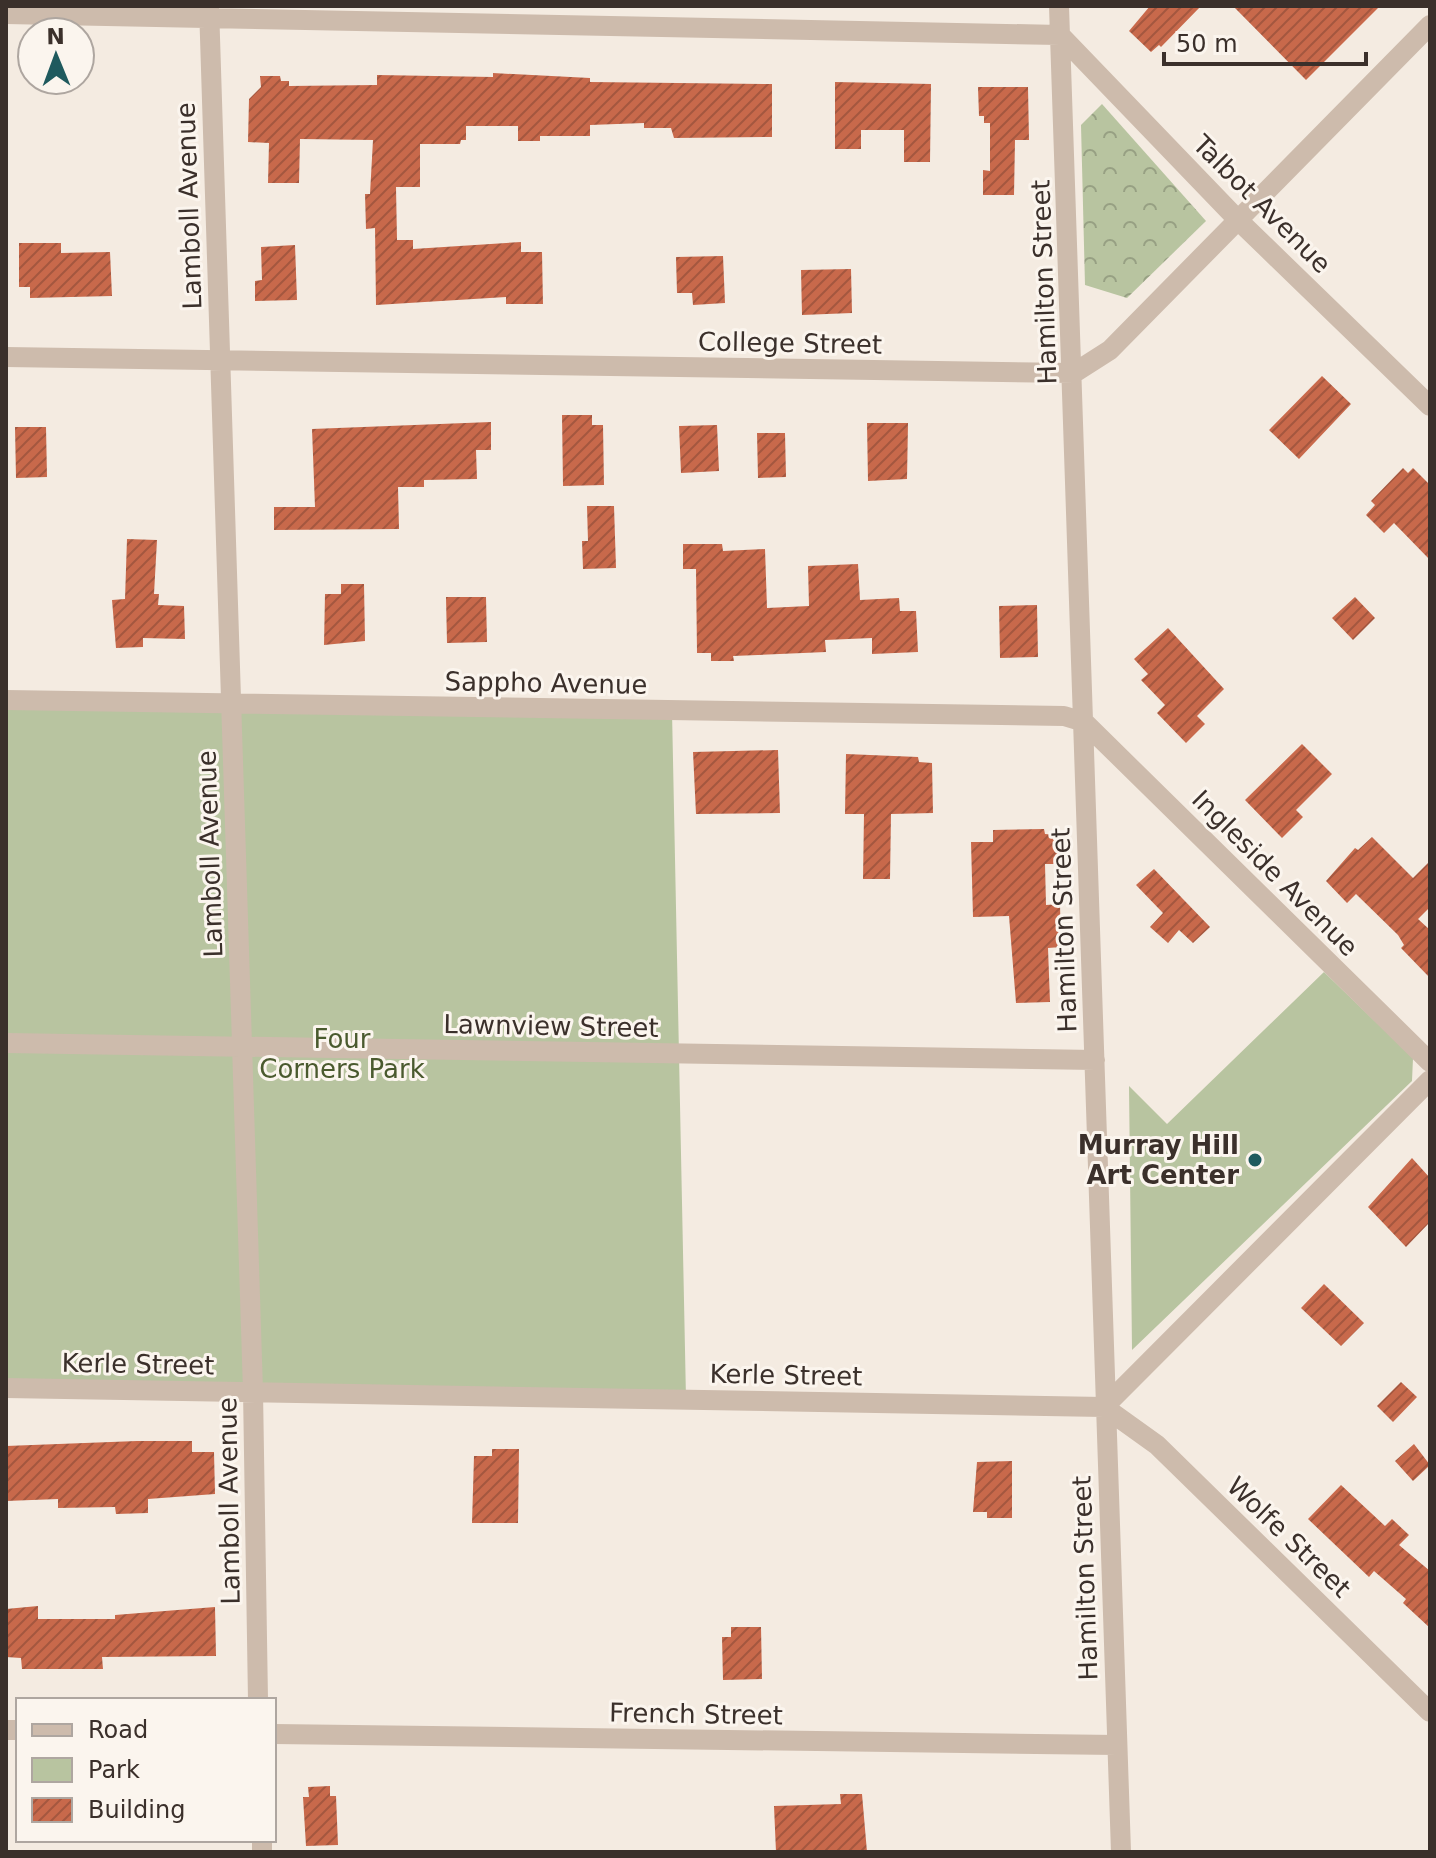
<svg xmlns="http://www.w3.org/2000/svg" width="1436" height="1858" font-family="'DejaVu Sans',sans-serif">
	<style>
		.green { fill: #b8c4a0 }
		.forest { fill: url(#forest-crowns) }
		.building { fill: url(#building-hatch) }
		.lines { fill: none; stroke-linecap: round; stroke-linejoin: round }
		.minor { stroke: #cdbbac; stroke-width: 20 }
		.poi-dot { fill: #1f5a5e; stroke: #fbf5ee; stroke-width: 3 }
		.labels { text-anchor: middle; stroke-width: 6; stroke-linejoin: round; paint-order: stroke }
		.street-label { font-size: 26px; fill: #3b302b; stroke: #fbf5ee }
		.park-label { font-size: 26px; fill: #4a5a2e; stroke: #fbf5ee }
		.poi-label { font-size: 26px; font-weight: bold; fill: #3b302b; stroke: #fbf5ee; text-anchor: end }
	</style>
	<defs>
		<pattern id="forest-crowns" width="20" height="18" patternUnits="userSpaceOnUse" patternTransform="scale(2)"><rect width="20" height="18" fill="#b8c4a0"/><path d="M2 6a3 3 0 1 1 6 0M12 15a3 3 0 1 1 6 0" fill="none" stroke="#97a083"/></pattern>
		<pattern id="building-hatch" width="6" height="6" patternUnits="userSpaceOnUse" patternTransform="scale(2)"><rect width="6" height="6" fill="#c8694b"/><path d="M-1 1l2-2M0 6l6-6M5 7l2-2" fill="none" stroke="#a4573f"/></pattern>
	</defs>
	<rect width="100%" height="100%" fill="#f4ebe1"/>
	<path class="green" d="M6,700L672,711L686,1399L6,1388Z
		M1324,972L1413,1058L1412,1081L1132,1350L1129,1086L1167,1124Z"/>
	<path class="forest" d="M1102,104L1206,221L1127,298L1085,285L1081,125Z"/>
	<path class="building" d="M1150,6H1201L1161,47L1159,45L1151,52L1129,31Z
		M1233,6H1380L1306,80Z
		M493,73L590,78V82L772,84V137L674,138L671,128H644V123L590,125V136H540V141H518V126H466V140H461L460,144H420V187H396L397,240H413V249L521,242V252H542L543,304H506V297L376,305L375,228L366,229L365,194H370L373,140L300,139L299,183H268L269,143L248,142L249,99L261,87L260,76H280L281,81H289V86L377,85V75L493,77Z
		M835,82L931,84L930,162H904V130H861V149H835Z
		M978,87H1028L1029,140H1015L1014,195H983V170L990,171V123H984V116H979Z
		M19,243H61V253L110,252L112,296L30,298V287H19Z
		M295,245L297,300L255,301V281L262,280L261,247Z
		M723,256L725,303L693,305L692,293H677L676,257Z
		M851,269L852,313L802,315L801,270Z
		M1322,376L1351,404L1299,459L1269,430Z
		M562,415H592V425H603L604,485L563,486Z
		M491,422V450H476L477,479L424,480V487H398L399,529L274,530V507H315L312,429Z
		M867,423H908L907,479L868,481Z
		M717,425L719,471L681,473L679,426Z
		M15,427H46L47,477L16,478Z
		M757,433H785L786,477L758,478Z
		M1403,468L1408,473L1413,468L1430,485V560L1394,523L1384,533L1366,515L1375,505L1371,501Z
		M587,506H614L616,568L583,569L582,541H588Z
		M127,539L157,540L154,594H159L158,605L184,606L185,639L143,638V647L116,648L112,600L125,599Z
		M683,544H722L723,551L765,549L767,608L809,606L808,566L858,564L860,600L899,598L900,611H916L918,652L872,654V638L825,640L826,652L733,656L734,661H711V653H697L696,569H683Z
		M341,584H364L365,641L324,645L325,594H341Z
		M446,597H486L487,642L447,643Z
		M1355,597L1375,618L1353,640L1332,618Z
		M1037,605L1038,657L1000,658L999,606Z
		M1168,628L1224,689L1197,716L1205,724L1186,743L1157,713L1165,705L1141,680L1148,674L1134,659Z
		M1302,744L1332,774L1296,810L1303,817L1282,838L1245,800Z
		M778,750L780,813L696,814L693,752Z
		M846,754L918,757L919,762L932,763L933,813L891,814L890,879H863L864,814H845Z
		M1044,829L1045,834L1057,835L1058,858H1054V864H1045L1046,905L1060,904L1061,947L1048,948L1050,1002L1016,1003L1009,916L973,917L971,842H993V830Z
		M1372,837L1413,878L1430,861V907L1418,919L1430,930V978L1401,948L1404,945L1398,935L1356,894L1347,903L1326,881L1355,848L1358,850Z
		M1154,869L1210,927L1193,943L1179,930L1168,943L1150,927L1163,913L1136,885Z
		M1412,1158L1430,1178V1222L1406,1247L1368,1207Z
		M1324,1284L1364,1323L1341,1346L1301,1308Z
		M1401,1382L1417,1397L1393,1422L1377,1406Z
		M137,1441H192V1452H214L215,1494L148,1499V1513L116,1514L115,1507L58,1508V1499L6,1501V1446Z
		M1414,1444L1430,1465L1413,1481L1395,1461Z
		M492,1449H519L518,1523H472L474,1456H492Z
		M1012,1461V1518H987V1512H973L977,1462Z
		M1341,1485L1385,1526L1392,1519L1409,1535L1399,1545L1430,1571V1628L1403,1603L1406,1599L1374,1571L1369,1577L1308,1519Z
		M38,1606V1619H115V1615L215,1607L216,1656L102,1657L103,1669H22L21,1658L6,1657V1609Z
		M731,1627H761L762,1679L723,1680L722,1637H731Z
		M330,1786V1796H336L338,1845L306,1846L303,1797H309L308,1787Z
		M840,1794H862L867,1852H776L774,1806L841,1804Z"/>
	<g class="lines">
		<path class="minor" d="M209,6L253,1391L258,1700
			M1059,6L1121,1852
			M6,14L1060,35L1239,221L1430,406
			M6,357L1074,373L1110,350L1430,25
			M6,700L1064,716L1084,722L1430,1062
			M6,1043L1095,1060
			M6,1388L1104,1407L1430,1080
			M1104,1407L1157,1445L1430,1712
			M6,1730H18
			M274,1734L1117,1745
			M262,1840V1852"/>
	</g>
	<circle class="poi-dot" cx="1255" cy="1160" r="8"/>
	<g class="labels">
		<g class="street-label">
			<text transform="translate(1262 204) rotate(45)" y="9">Talbot Avenue</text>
			<text transform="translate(189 206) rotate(-92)" y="9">Lamboll Avenue</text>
			<text transform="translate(1044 282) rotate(-92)" y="9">Hamilton Street</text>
			<text transform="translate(790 343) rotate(1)" y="9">College Street</text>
			<text transform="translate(546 683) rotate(1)" y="9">Sappho Avenue</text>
			<text transform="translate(210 854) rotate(-92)" y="9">Lamboll Avenue</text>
			<text transform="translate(1275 873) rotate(45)" y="9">Ingleside Avenue</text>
			<text transform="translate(1064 930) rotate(-92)" y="9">Hamilton Street</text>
			<text transform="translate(551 1026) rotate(1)" y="9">Lawnview Street</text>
			<text transform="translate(138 1364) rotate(1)" y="9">Kerle Street</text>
			<text transform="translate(786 1375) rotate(1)" y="9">Kerle Street</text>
			<text transform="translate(229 1501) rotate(-91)" y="9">Lamboll Avenue</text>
			<text transform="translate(1289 1537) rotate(44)" y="9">Wolfe Street</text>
			<text transform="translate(1085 1578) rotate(-92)" y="9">Hamilton Street</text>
			<text transform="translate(696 1714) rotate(1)" y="9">French Street</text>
		</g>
		<g class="park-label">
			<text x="342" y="1048">Four<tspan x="342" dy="30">Corners Park</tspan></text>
		</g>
		<g class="poi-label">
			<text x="1239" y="1154">Murray Hill<tspan x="1239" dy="30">Art Center</tspan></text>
		</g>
	</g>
	<rect width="1436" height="1858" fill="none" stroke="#3b302b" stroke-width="16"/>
	<rect x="16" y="1698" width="260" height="144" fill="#fbf5ee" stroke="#aea6a0" stroke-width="2"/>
	<rect x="32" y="1724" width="40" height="12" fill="#cdbbac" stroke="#aea6a0" stroke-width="2"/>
	<text x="88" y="1738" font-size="24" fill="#3b302b">Road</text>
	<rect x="32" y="1758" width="40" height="24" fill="#b8c4a0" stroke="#aea6a0" stroke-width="2"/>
	<text x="88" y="1778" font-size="24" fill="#3b302b">Park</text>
	<rect x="32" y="1798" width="40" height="24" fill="url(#building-hatch)" stroke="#aea6a0" stroke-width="2"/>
	<text x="88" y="1818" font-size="24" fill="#3b302b">Building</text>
	<g transform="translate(56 56) rotate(359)"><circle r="38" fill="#fbf5ee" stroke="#aea6a0" stroke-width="2"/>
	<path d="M0-6L14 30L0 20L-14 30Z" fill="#1f5a5e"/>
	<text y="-12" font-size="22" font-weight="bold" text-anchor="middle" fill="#3b302b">N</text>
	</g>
	<path d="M1164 52v12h202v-12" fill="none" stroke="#3b302b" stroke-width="4"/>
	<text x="1176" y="52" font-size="24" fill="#3b302b" stroke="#fbf5ee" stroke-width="6" paint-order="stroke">50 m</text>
</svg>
